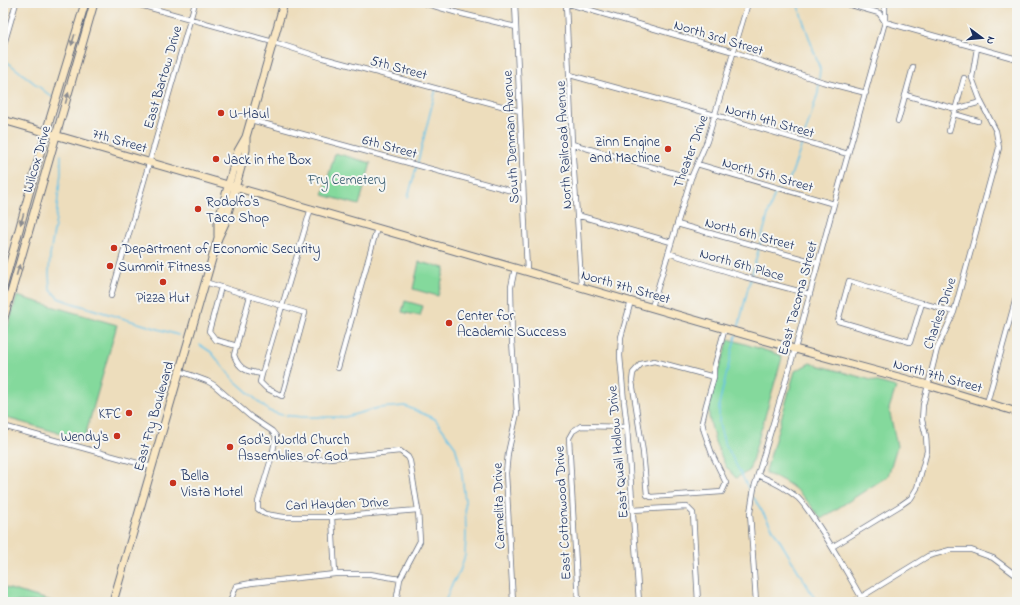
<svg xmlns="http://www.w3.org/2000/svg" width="1020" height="605" font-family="'Indie Flower',sans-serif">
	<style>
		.green { fill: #84d99c; stroke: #50847d }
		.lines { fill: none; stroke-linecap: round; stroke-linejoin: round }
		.stream { stroke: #6ac4e8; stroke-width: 1.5 }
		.street-casing { stroke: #646c7f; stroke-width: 6 }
		.secondary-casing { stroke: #646c7f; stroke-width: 9 }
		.street { stroke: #fff; stroke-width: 4.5 }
		.secondary { stroke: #f9e7c3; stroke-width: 7 }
		.oneway { fill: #8a8b90 }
		.poi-dot { fill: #c8321e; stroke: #f6f6f2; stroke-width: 1.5 }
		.labels { text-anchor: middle; stroke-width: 4; stroke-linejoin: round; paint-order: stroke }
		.street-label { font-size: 14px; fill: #1b2f5e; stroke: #f6f6f2 }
		.poi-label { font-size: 14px; fill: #1b2f5e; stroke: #f6f6f2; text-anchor: start }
		.park-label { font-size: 14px; fill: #355a6e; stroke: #f6f6f2 }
	</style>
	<rect width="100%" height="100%" fill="#f6f6f2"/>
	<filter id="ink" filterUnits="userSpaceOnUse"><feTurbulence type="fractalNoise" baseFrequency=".025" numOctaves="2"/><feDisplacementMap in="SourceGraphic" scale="8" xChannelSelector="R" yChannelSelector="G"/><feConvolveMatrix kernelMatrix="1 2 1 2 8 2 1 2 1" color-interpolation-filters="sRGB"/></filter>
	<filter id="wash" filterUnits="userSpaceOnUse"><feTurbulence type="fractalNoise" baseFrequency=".012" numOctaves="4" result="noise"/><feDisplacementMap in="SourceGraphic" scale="16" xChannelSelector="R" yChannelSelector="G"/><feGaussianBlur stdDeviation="0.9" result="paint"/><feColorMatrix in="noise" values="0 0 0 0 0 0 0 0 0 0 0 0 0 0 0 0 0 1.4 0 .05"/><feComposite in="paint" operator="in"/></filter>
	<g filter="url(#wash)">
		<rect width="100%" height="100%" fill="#edddbc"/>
		<path class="green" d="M335,153L371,163L359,205L323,195Z
			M419,262L445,268L438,296L413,289Z
			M17,296L117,325L84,440L3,417V344Z
			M405,301L423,306L420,316L402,312Z
			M729,339L780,355L782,358L749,471L736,478L726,467L715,442L709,417V405L718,372Z
			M810,363L896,387L889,409L897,446L888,476L821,519C807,499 791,480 766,474V471L795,371Z
			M3,587L55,602H3Z"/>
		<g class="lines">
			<path class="stream" d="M797,3L820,69L819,79
				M6,61L52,97
				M61,155V173L58,197L56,219L50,255L49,273L50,289L58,298L72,303L178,335
				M782,187L790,178L799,153L818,93L819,83
				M408,197L417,165L436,89
				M751,277L769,211L775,193L779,190
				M738,329L750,280
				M736,335L719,404V424L724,442L751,493
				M200,345L211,352L234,380L269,411L282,415L303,417H345L378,408L405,406L424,414L435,419L455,446L461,468L465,500L466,535L465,555L460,571L451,586L445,602
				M754,498L817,602"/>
		</g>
	</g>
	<g filter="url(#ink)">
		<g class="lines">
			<defs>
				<path id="street" d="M133,3L273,42L323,58L520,111
					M424,3L458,13L516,27
					M515,3L527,271
					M844,3L879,13L885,22L1017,59
					M3,48L16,3
					M570,75L715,115L848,154
					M905,95L956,109L981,102
					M954,114L978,121
					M251,120L523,194
					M898,121L913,67
					M949,131L954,114L964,78
					M572,144L691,178
					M697,164L834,204
					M577,215L671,242
					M677,224L818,263
					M668,253L745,277L810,294
					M849,281L922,303L910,342L838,321Z
					M205,282C238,292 272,303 305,313L282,396L266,388L260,382L262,374L311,208
					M580,286L581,283L577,215L572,144L566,3L734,52L823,82L866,93
					M221,287L209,331L216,340L237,346
					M111,296L195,3
					M250,296L234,355C239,370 248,372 262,374
					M631,301L621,337L620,356L624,402L627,427L639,602
					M922,303L954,312
					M652,307L691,178L707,141L748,3
					M338,368L377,228
					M180,371L207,381L214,385L251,417L272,431L276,436L272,456L258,502V509L265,514L284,517H332L418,510
					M714,377L654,361L641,364L633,373L632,381L643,452L647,495L651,497L722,492L726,483L712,454L704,431L702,422L706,405L714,377V368L725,328
					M987,403L1017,294
					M3,426L152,467
					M272,456L310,460L400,451L408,457L410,461L418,510L420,541L400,579L396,602
					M758,475C772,481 786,488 798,498C807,507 813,518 820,528C836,552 849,577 864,602
					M632,510L687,507L693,513L698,602
					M332,517L335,574
					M832,547L901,505L911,498L917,488L927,451L926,436L922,420L923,405L937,349L954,312L999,148L996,131L981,102L972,78L977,48
					M230,602L236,586L251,583L335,574H370L400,579
					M513,602L506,473L508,453L517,413L512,341L511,287L515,268
					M578,602L569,438L573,431L581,426L627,427
					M756,602L750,513L752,500L754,488L795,349L834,204L885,22V7L886,3
					M853,602L928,556L950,550H971L993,558L1017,576"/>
				<path id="secondary" d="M3,120L795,349L928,385L1017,412
					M218,236V222L238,151L246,137L284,3
					M3,288L46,132L85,3
					M3,321L94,3
					M113,602L218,238L225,223L246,150V137"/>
			</defs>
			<use href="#street" class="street-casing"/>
			<use href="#secondary" class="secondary-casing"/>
			<use href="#street" class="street"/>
			<use href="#secondary" class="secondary"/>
		</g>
		<defs><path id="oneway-solid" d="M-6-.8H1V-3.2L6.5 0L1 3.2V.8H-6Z"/></defs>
		<g class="oneway">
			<use href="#oneway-solid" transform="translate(73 40) rotate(107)"/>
			<use href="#oneway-solid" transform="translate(67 98) rotate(-74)"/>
			<use href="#oneway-solid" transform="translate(22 219) rotate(106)"/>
			<use href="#oneway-solid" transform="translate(18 270) rotate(-74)"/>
		</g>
	</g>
	<g class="poi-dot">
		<circle cx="221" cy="113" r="4"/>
		<circle cx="668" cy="149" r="4"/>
		<circle cx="216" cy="159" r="4"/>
		<circle cx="198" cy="209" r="4"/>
		<circle cx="114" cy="248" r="4"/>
		<circle cx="110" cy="266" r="4"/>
		<circle cx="163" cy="282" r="4"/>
		<circle cx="449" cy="323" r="4"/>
		<circle cx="129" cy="413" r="4"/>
		<circle cx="117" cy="436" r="4"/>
		<circle cx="230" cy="447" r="4"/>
		<circle cx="173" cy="483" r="4"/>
	</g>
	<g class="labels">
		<g class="street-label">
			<text transform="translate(719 37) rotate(17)" y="5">North 3rd Street</text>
			<text transform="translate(399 67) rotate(15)" y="5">5th Street</text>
			<text transform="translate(162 77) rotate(-74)" y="5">East Bartow Drive</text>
			<text transform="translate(770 120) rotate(16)" y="5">North 4th Street</text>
			<text transform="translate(510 137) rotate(-93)" y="5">South Denman Avenue</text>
			<text transform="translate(120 140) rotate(16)" y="5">7th Street</text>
			<text transform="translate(563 145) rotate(-93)" y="5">North Railroad Avenue</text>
			<text transform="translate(390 146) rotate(15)" y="5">6th Street</text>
			<text transform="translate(690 151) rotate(-70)" y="5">Theater Drive</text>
			<text transform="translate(36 159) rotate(-74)" y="5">Wilcox Drive</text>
			<text transform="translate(768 174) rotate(16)" y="5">North 5th Street</text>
			<text transform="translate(750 233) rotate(15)" y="5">North 6th Street</text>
			<text transform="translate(742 264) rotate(16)" y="5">North 6th Place</text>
			<text transform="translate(626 286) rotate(16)" y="5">North 7th Street</text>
			<text transform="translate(797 298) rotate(-75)" y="5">East Tacoma Street</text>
			<text transform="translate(939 313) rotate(-71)" y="5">Charles Drive</text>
			<text transform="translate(938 375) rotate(16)" y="5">North 7th Street</text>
			<text transform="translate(153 416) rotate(-74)" y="5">East Fry Boulevard</text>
			<text transform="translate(617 452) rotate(-95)" y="5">East Quail Hollow Drive</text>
			<text transform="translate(337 503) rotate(-2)" y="5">Carl Hayden Drive</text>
			<text transform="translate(498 506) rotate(-92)" y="5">Carmelita Drive</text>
			<text transform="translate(562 513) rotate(-93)" y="5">East Cottonwood Drive</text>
		</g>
		<g class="poi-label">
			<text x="229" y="118">U-Haul</text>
			<text x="660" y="146" text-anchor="end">Zinn Engine<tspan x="660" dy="16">and Machine</tspan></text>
			<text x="224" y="164">Jack in the Box</text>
			<text x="206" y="206">Rodolfo's<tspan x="206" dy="16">Taco Shop</tspan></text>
			<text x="122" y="253">Department of Economic Security</text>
			<text x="118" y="271">Summit Fitness</text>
			<text x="163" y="302" text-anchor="middle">Pizza Hut</text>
			<text x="457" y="320">Center for<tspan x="457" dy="16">Academic Success</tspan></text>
			<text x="121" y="418" text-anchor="end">KFC</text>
			<text x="109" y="441" text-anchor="end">Wendy's</text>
			<text x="238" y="444">God's World Church<tspan x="238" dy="16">Assemblies of God</tspan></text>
			<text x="181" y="480">Bella<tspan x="181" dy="16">Vista Motel</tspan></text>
		</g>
		<g class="park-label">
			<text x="347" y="184">Fry Cemetery</text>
		</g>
	</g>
	<rect width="1020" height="605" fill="none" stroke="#f6f6f2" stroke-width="16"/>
	<g transform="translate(982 38) rotate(106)" stroke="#f6f6f2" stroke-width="3" paint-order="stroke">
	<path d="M0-3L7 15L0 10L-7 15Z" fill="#1b2f5e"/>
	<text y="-6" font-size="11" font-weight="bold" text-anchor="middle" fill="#1b2f5e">N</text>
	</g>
</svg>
